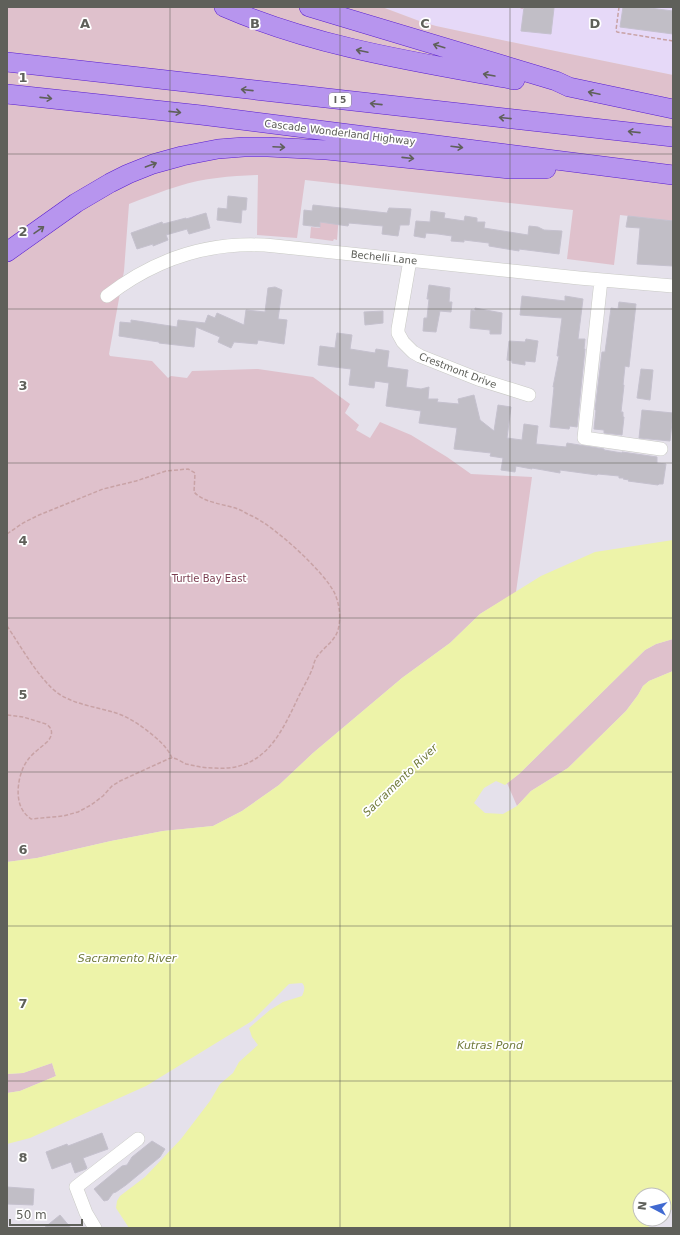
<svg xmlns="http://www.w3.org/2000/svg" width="680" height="1235" font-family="'DejaVu Sans',sans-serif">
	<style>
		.commercial { fill: #e6d9f8 }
		.green { fill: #dfc1cc }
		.water { fill: #edf3a9 }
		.building { fill: #c1bec6; stroke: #c5c1ce }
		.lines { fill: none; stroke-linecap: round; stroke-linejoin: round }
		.minor-casing { stroke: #c9cac5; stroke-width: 14 }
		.highway-casing { stroke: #581dcf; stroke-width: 20 }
		.path { stroke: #c8a2a5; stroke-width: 1.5; stroke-dasharray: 4 2; stroke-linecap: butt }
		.minor { stroke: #fff; stroke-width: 13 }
		.highway { stroke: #b795ee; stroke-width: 19 }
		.oneway { stroke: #5f605a }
		.grid { fill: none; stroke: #5f605a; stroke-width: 1; stroke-opacity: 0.55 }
		.labels { text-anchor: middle; stroke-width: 3.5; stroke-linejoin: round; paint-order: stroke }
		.shield { fill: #fff; stroke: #8f908c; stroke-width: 1 }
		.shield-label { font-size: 9px; font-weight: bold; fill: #5f605a }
		.street-label { font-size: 10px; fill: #5f605a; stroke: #fff }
		.park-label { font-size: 10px; fill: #7b3e51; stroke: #fff }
		.water-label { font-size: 11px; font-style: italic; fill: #707a3a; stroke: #fff }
		.grid-label { font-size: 13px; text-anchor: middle; font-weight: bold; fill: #5f605a; stroke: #fff; stroke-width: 3.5; stroke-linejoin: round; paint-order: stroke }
	</style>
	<rect width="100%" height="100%" fill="#e5e1eb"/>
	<path class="commercial" d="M382,7H673V75L521,44L436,26L422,22Z"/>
	<path class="green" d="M7,7H382L422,22L436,26L521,44L673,75V221L620,215L614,265L567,259L573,210L305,180L297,238L257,235L258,175C232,176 204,178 179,186C162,191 145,198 129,204L124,271L109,354L110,356L152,361L168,378L171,376L187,378L192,371L258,369L313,377L350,404L345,413L359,425L356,430L370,438L380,422L411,435L447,457L471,474L532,477L516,592L480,614L450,643L402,678L313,753L279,785L242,811L213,826L163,831L111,841L37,858L7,862Z
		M339,215L337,240L334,239L333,241L310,238L311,227L320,228V222L332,223Z
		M673,639V671L649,681L643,686L638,695L626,711L568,768L531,791L517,806L507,783L519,774L645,650L656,644Z
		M52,1063L56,1076L20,1091L7,1093V1074L23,1073Z"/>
	<path class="water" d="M673,540V639L656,644L645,650L519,774L505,785L496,781L484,788L474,803L485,813L503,814L517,806L531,791L568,768L626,711L638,695L643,686L649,681L673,671V1209L664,1214V1195H640V1219H657L647,1228H129L116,1208L117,1201L120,1196L145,1177L181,1139L210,1101L220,1084L233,1073L239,1062L258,1045L252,1037L249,1028L270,1010L283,1002L302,996C304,991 306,987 302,983L289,984L252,1021L146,1086L30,1138L7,1144V1093L20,1091L56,1076L52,1063L23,1073L7,1074V862L37,858L111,841L163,831L213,826L242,811L279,785L313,753L402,678L450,643L480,614L541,576L595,552Z"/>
	<path class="building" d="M524,7L554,8L551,34L521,31Z
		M623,7H642L673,11V34L620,27Z
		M228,196L247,198L246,210H242L241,223L217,220L218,208L227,209Z
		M313,205L387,213L389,208L411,209L409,225H400L398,236L382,234L383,226L349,223L348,226L320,222V227L303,225L304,210L312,211Z
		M431,211L445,213L444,218L464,221L465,216L477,218V222H485L484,228L528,235L529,226L538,227L544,230L562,231L559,254L519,249V251L489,246V243L464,240V242L451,241L452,236L438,234L426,233L425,238L414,236L416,221L430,222Z
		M206,213L210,228L189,234L187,229L166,235L168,240L153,246V244L137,249L131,233L162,222L163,224L186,218V219Z
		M628,216L673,221V266L637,264L640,228L626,227Z
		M429,285L450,288L449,302H452L451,312L440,311L436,332L423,331L424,318H427L429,299H427Z
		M275,287L282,290L278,319L287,320L284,344L258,340L257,344L234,342L231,348L218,342L220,337L196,327L194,347L159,343V342L119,336L120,322L131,323V320L177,327L178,320L205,323L208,315L215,318L217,313L244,325L246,310L265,312L268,288Z
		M522,296L565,301V296L583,299L578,339H585L584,349H585L577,427L570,426L569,429L550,427L554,387H553L559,356H557L562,318L520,315Z
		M619,302L636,304L629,367L625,366L623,385H624L621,412H623V417H624L622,435L604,433V430L594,429L596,410H595L602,352H605L611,308L618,309Z
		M475,308L502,313L501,334H490V330L470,328L471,310L475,311Z
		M383,311V323L365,325L364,312Z
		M337,333L352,335L350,349L375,353L376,349L389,351L387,367L408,370L406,387L421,389L429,387L428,399H438L437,402L459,404L458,399L474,395L480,420L494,431L498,405L511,407L507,438L522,440L524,424L538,426L536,444L566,447L567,443L604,449V450L622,453V452L657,457V463L666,464L663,484H659L658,485L628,481L629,480L623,479L624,478H619V476L598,474L597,475L560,470V473L532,468V469L516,466L515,472L501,470L503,458L490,456L491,453L454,449L457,428L419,423L421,411L386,406L389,383L375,381L374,388L349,385L351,369L318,365L320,346L335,348Z
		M526,339L538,341L535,362L525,361V365L512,363V361L507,360L509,341L525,342Z
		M641,369L653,370L650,400L637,398Z
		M642,410L673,413L670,441L639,438Z
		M102,1133L108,1149L83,1158L87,1168L86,1169L75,1173L71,1162L52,1169L46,1152L67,1144L68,1146Z
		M152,1141L165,1149L160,1157L126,1185L116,1192L113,1193L108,1200L104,1201L94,1189L122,1166L127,1165L132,1157Z
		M7,1187L34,1189L33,1205L7,1204Z
		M60,1215L71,1228H44Z"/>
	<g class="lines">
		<defs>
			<path id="minor" d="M410,260L398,329V333L403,342L413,352L420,356L478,379L529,395
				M601,280L584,438L661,449
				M107,296C156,258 213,240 275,246L579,278L673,286
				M95,1228L86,1213L76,1187L138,1139"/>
			<path id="highway" d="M224,7C316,47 416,62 515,80
				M309,7L556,81L569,87L673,109
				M7,62L673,137
				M7,94L201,115L673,175
				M7,252L76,203L110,183L128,174L153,164L182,156L218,149L244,147H268L327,150L510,169H546"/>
		</defs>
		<use href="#minor" class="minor-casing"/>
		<use href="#highway" class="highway-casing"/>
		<path class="path" d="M519,7L523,8
			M619,7L616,30L617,32L673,41
			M7,534L23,523L39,515L103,489L136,481L166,471L188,469L195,473L194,492C204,503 224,504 238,509C243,511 247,514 252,516C274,526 325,572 335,594C340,606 341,618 338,630C335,640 326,646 320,653C316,657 314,662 313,667C309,678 302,689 297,700C279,738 262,772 213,768C204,768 195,766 186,764C182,762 176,758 172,758C170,758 168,759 166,760L120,781L112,786L103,796L91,805L78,812L63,816L31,819C27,816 23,812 21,807C15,794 19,772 27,761C32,753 41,748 48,741C53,735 53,728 46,724L23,717L7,715
			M7,626C20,645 40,681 59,694C76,705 97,707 116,713C131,718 143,727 155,737C162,743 168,749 172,758"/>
		<use href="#minor" class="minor"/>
		<use href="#highway" class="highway"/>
	</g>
	<defs><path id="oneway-shaft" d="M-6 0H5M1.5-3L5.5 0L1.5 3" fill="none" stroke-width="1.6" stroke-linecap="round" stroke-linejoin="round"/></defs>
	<g class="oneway">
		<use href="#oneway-shaft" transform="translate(439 46) rotate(-163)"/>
		<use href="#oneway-shaft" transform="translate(362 51) rotate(-168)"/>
		<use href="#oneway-shaft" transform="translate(489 75) rotate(-170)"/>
		<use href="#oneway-shaft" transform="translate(247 90) rotate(-174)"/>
		<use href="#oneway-shaft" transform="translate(594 93) rotate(-168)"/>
		<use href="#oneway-shaft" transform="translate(46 98) rotate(6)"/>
		<use href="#oneway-shaft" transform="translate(376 104) rotate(-174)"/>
		<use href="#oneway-shaft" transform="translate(175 112) rotate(6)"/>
		<use href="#oneway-shaft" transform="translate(505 118) rotate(-174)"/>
		<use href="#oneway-shaft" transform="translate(634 132) rotate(-174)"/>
		<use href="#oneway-shaft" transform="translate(279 147) rotate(3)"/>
		<use href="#oneway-shaft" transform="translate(457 147) rotate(7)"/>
		<use href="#oneway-shaft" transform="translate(408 158) rotate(6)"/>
		<use href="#oneway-shaft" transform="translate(151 165) rotate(-20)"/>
		<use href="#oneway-shaft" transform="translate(39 230) rotate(-35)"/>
	</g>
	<path class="grid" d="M170,7V1228M340,7V1228M510,7V1228M7,154H673M7,309H673M7,463H673M7,618H673M7,772H673M7,926H673M7,1081H673"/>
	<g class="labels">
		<rect class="shield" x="329" y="93" width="22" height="14" rx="3"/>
		<g class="shield-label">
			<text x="340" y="103">I 5</text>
		</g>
		<g class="street-label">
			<text transform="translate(340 132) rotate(7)" y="4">Cascade Wonderland Highway</text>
			<text transform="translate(384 257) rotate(6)" y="4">Bechelli Lane</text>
			<text transform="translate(458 370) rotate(21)" y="4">Crestmont Drive</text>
		</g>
		<g class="park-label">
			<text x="209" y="582">Turtle Bay East</text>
		</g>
		<g class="water-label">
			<text transform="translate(400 780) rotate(-44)" y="4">Sacramento River</text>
			<text x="127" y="962">Sacramento River</text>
			<text x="490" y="1049">Kutras Pond</text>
		</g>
	</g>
	<g class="grid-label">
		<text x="85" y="28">A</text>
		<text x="255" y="28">B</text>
		<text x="425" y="28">C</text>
		<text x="595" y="28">D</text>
		<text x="23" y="82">1</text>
		<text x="23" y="236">2</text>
		<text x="23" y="390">3</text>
		<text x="23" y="545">4</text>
		<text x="23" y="699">5</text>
		<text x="23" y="854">6</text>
		<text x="23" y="1008">7</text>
		<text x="23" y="1162">8</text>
	</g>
	<rect width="680" height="1235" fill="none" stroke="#5f605a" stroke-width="16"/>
	<g transform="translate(652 1207) rotate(277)"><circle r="19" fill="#ffffff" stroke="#bfbfbd"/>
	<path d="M0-3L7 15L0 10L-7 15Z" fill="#416ad1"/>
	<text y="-6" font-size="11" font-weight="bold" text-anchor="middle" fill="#5f605a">N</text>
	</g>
	<path d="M10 1219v6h72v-6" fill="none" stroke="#5f605a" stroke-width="2"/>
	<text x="16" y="1219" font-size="12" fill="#5f605a" stroke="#ffffff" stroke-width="3" paint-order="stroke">50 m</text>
</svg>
